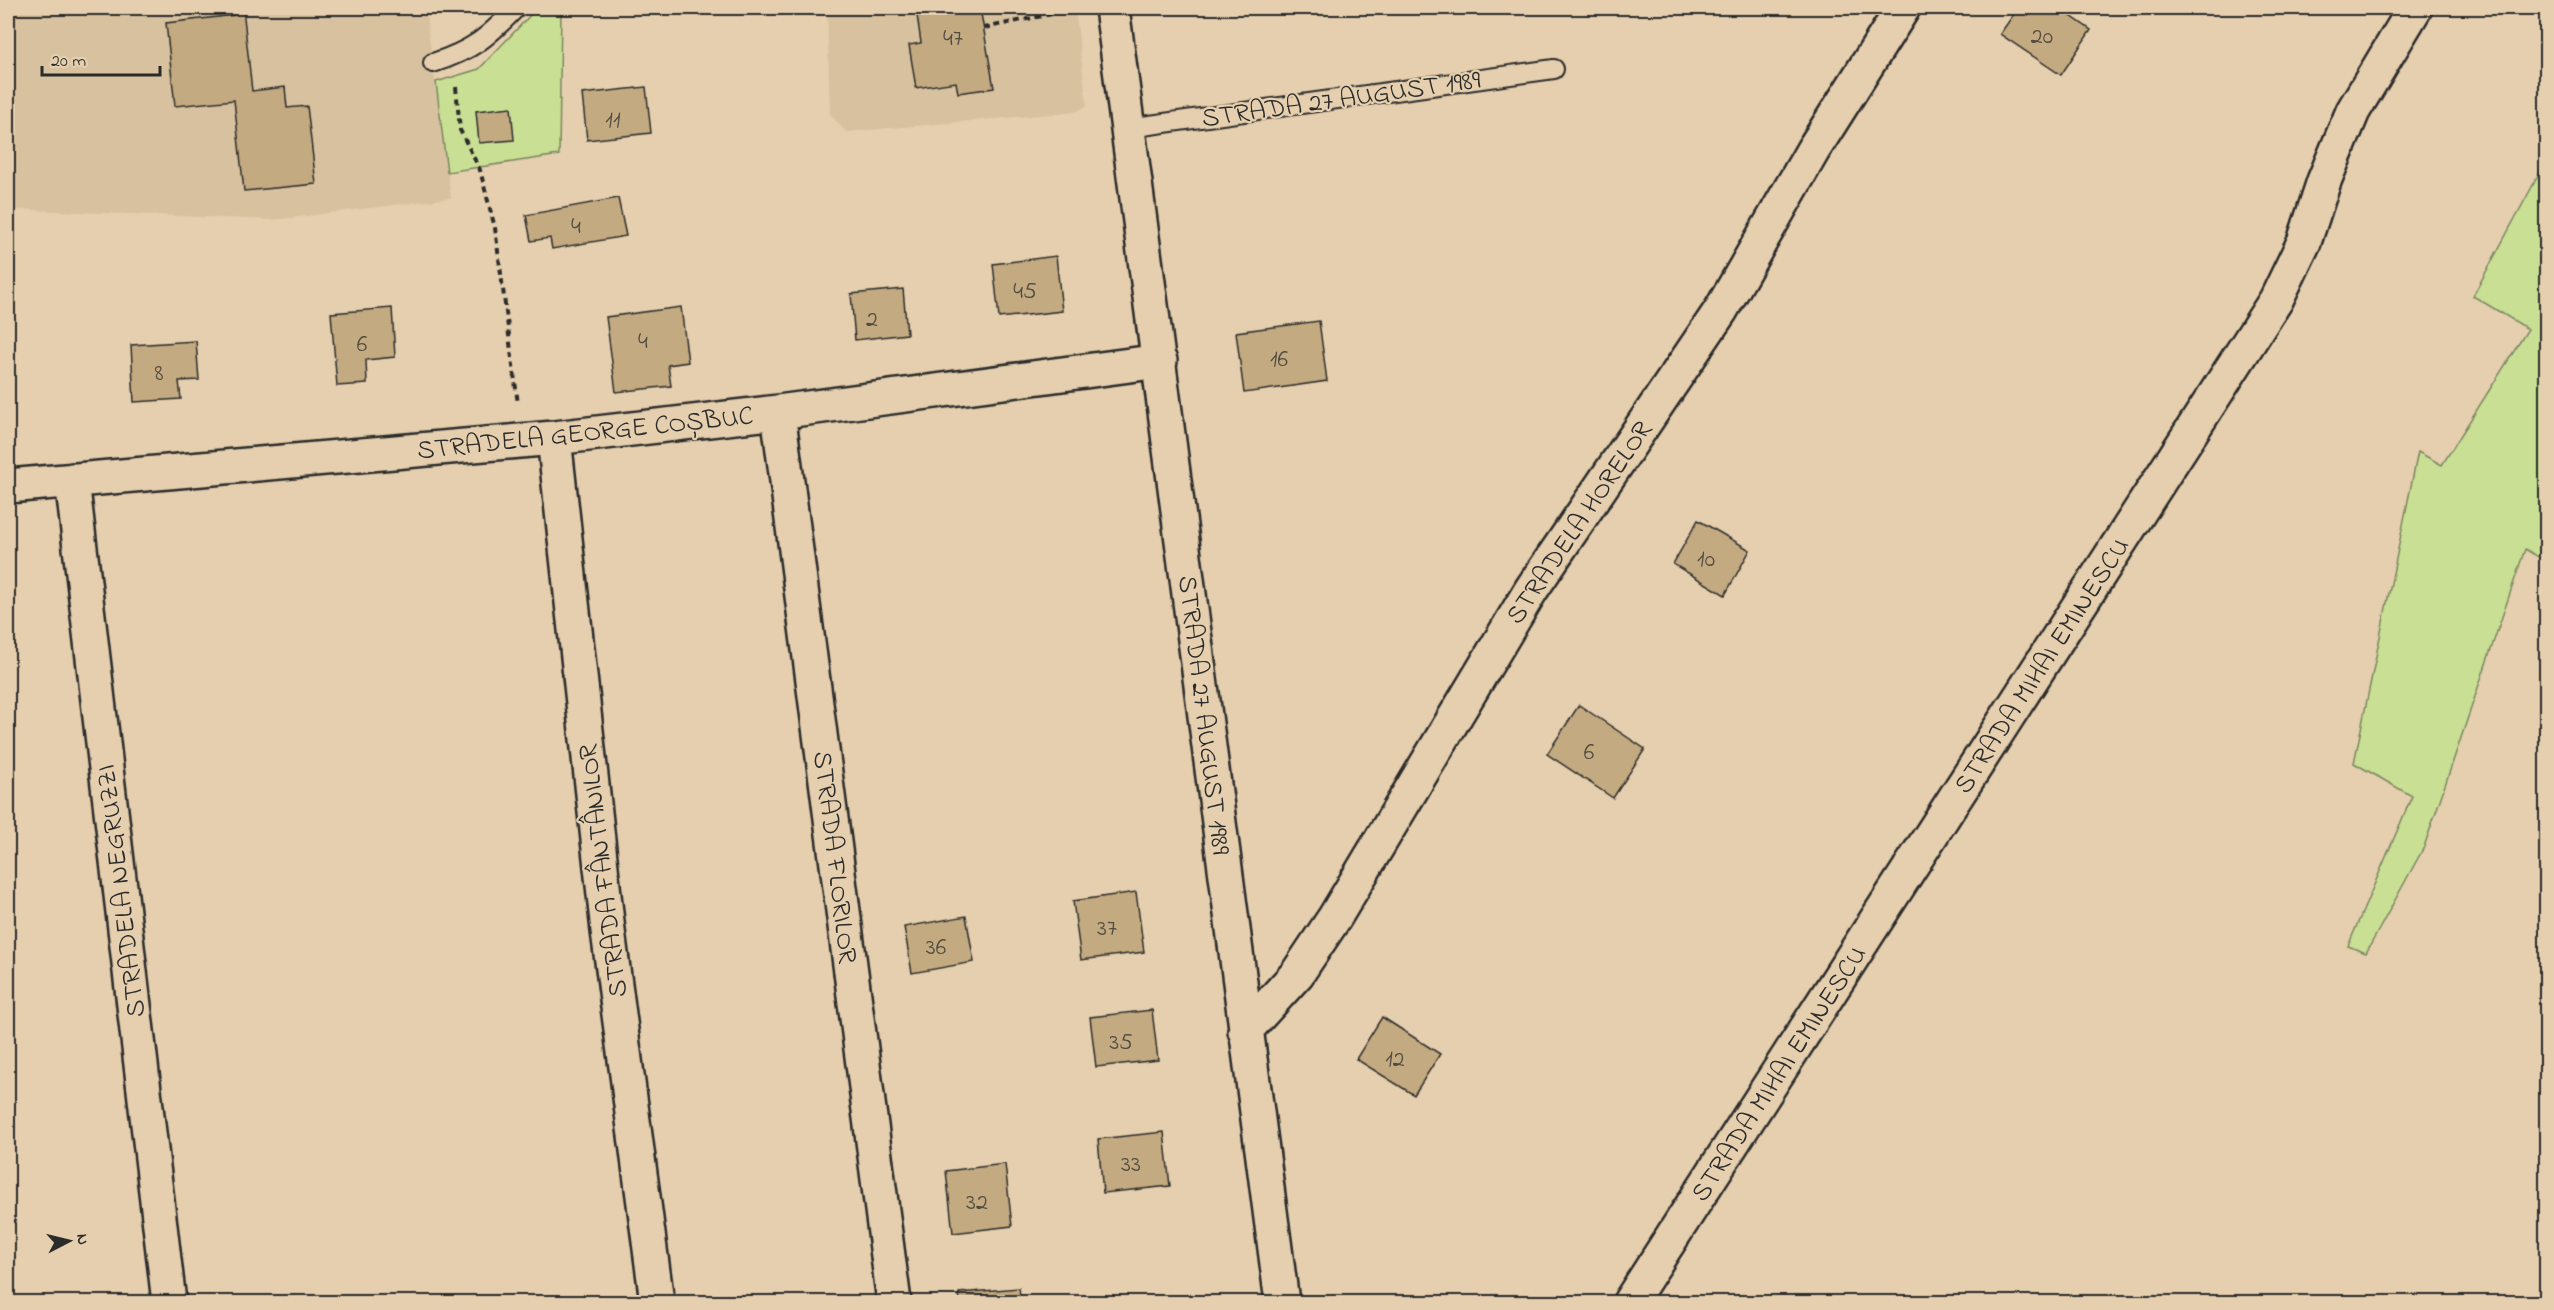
<svg xmlns="http://www.w3.org/2000/svg" width="2554" height="1310" font-family="'Indie Flower',sans-serif">
	<style>
		.built { fill: #d7c19e }
		.green { fill: #c9df94; stroke: #7a8560; stroke-width: 1.5 }
		.building { fill: #c3aa80; stroke: #2b2b2b; stroke-width: 1.5 }
		.lines { fill: none; stroke-linecap: round; stroke-linejoin: round }
		.service-casing { stroke: #2b2b2b; stroke-width: 22 }
		.minor-casing { stroke: #2b2b2b; stroke-width: 38 }
		.path { stroke: #2b2b2b; stroke-width: 4; stroke-dasharray: 6 4.5; stroke-linecap: butt }
		.service { stroke: #e5cfae; stroke-width: 18 }
		.minor { stroke: #e5cfae; stroke-width: 33 }
		.labels { text-anchor: middle; stroke-width: 4.5; stroke-linejoin: round; paint-order: stroke }
		.number-label { font-size: 24px; fill: #514b40 }
		.street-label { font-size: 27px; fill: #2b2b2b; stroke: #e5cfae }
	</style>
	<rect width="100%" height="100%" fill="#e5cfae"/>
	<filter id="ink" filterUnits="userSpaceOnUse"><feTurbulence type="fractalNoise" baseFrequency=".0167" numOctaves="2"/><feDisplacementMap in="SourceGraphic" scale="12" xChannelSelector="R" yChannelSelector="G"/><feConvolveMatrix kernelMatrix="1 2 1 2 8 2 1 2 1" color-interpolation-filters="sRGB"/></filter>
	<g filter="url(#ink)">
		<path class="built" d="M8,8H425L451,198L273,220L8,209Z
			M827,8H1075L1087,106L1075,112L846,132L830,114Z"/>
		<path class="green" d="M537,8H561L559,155L447,172L436,82L479,69Z
			M2546,161V544L2540,558L2525,549L2424,847L2366,953L2348,946L2412,796L2354,763L2418,452L2442,465L2528,329L2473,296Z"/>
		<path class="building" d="M234,8H245H243L252,91L285,87L287,108L307,106L316,184L244,191L234,100L175,106L166,23L235,15Z
			M916,8H980L994,88L958,93L956,82L916,88L909,45L921,43Z
			M2018,8H2059L2091,30L2061,75L2000,34Z
			M646,87L651,133L587,140L582,94Z
			M511,107L514,140L479,143L476,111Z
			M618,198L626,236L552,249L550,238L531,241L526,215Z
			M1056,256L1062,311L999,318L993,264Z
			M903,289L907,334L855,340L851,294Z
			M681,307L688,362L668,365L671,386L616,392L606,317Z
			M392,308L395,357L366,360L367,384L337,386L331,313Z
			M1319,321L1327,381L1244,393L1236,332Z
			M196,341L199,380L179,381L181,399L134,402L131,345Z
			M1698,520L1750,550L1725,595L1673,564Z
			M1579,705L1645,749L1613,798L1547,754Z
			M1136,892L1144,952L1081,960L1073,901Z
			M966,916L974,962L912,973L904,927Z
			M1152,1010L1158,1060L1096,1067L1090,1017Z
			M1382,1017L1440,1054L1414,1095L1356,1059Z
			M1164,1132L1170,1186L1103,1193L1098,1139Z
			M1005,1164L1012,1226L953,1233L946,1171Z
			M1019,1288L1021,1302H960L959,1293Z"/>
		<g class="lines">
			<defs>
				<path id="service" d="M433,63C473,50 487,38 516,8
					M1128,128L1554,69"/>
				<path id="minor" d="M1112,8L1282,1302
					M778,412L894,1302
					M554,438L608,931L657,1302
					M72,480L169,1302
					M8,486L554,438L778,412L1160,361
					M1245,1031L1297,974L1335,917L1531,590L1721,310L1813,150L1903,8
					M1630,1302L2276,300L2304,242L2324,181L2353,111L2415,8"/>
			</defs>
			<use href="#service" class="service-casing"/>
			<use href="#minor" class="minor-casing"/>
			<path class="path" d="M984,28L1076,9
				M456,87L460,130L480,170L495,228L518,404"/>
			<use href="#service" class="service"/>
			<use href="#minor" class="minor"/>
		</g>
	</g>
	<g class="labels">
		<g class="number-label">
			<text x="2042" y="43">20</text>
			<text x="953" y="45">47</text>
			<text x="613" y="127">11</text>
			<text x="576" y="233">4</text>
			<text x="1025" y="298">45</text>
			<text x="872" y="326">2</text>
			<text x="643" y="348">4</text>
			<text x="362" y="351">6</text>
			<text x="1279" y="366">16</text>
			<text x="159" y="380">8</text>
			<text x="1706" y="566">10</text>
			<text x="1589" y="759">6</text>
			<text x="1107" y="935">37</text>
			<text x="936" y="954">36</text>
			<text x="1121" y="1049">35</text>
			<text x="1395" y="1066">12</text>
			<text x="1131" y="1171">33</text>
			<text x="977" y="1209">32</text>
		</g>
		<g class="street-label">
			<text transform="translate(1341 98) rotate(-8)" y="9">STRADA 27 AUGUST 1989</text>
			<text transform="translate(585 432) rotate(-6)" y="9">STRADELA GEORGE COȘBUC</text>
			<text transform="translate(1578 522) rotate(-56)" y="9">STRADELA HORELOR</text>
			<text transform="translate(2041 665) rotate(-57)" y="9">STRADA MIHAI EMINESCU</text>
			<text transform="translate(1205 715) rotate(83)" y="9">STRADA 27 AUGUST 1989</text>
			<text transform="translate(836 857) rotate(83)" y="9">STRADA FLORILOR</text>
			<text transform="translate(602 871) rotate(-97)" y="9">STRADA FÂNTÂNILOR</text>
			<text transform="translate(120 891) rotate(-97)" y="9">STRADELA NEGRUZZI</text>
			<text transform="translate(1778 1073) rotate(-57)" y="9">STRADA MIHAI EMINESCU</text>
		</g>
	</g>
	<rect width="2554" height="1310" fill="none" stroke="#e5cfae" stroke-width="30"/>
	<rect x="15" y="15" width="2524" height="1280" fill="none" stroke="#2b2b2b" stroke-width="2" filter="url(#ink)"/>
	<g transform="translate(69 1241) rotate(83)" stroke="#e5cfae" stroke-width="4.5" paint-order="stroke">
	<path d="M0-4.5L10 22L0 15L-10 22Z" fill="#2b2b2b"/>
	<text y="-9" font-size="16" font-weight="bold" text-anchor="middle" fill="#2b2b2b">N</text>
	</g>
	<path d="M42 66v9h118v-9" fill="none" stroke="#2b2b2b" stroke-width="3"/>
	<text x="51" y="66" font-size="18" fill="#2b2b2b" stroke="#e5cfae" stroke-width="4.5" paint-order="stroke">20 m</text>
</svg>
